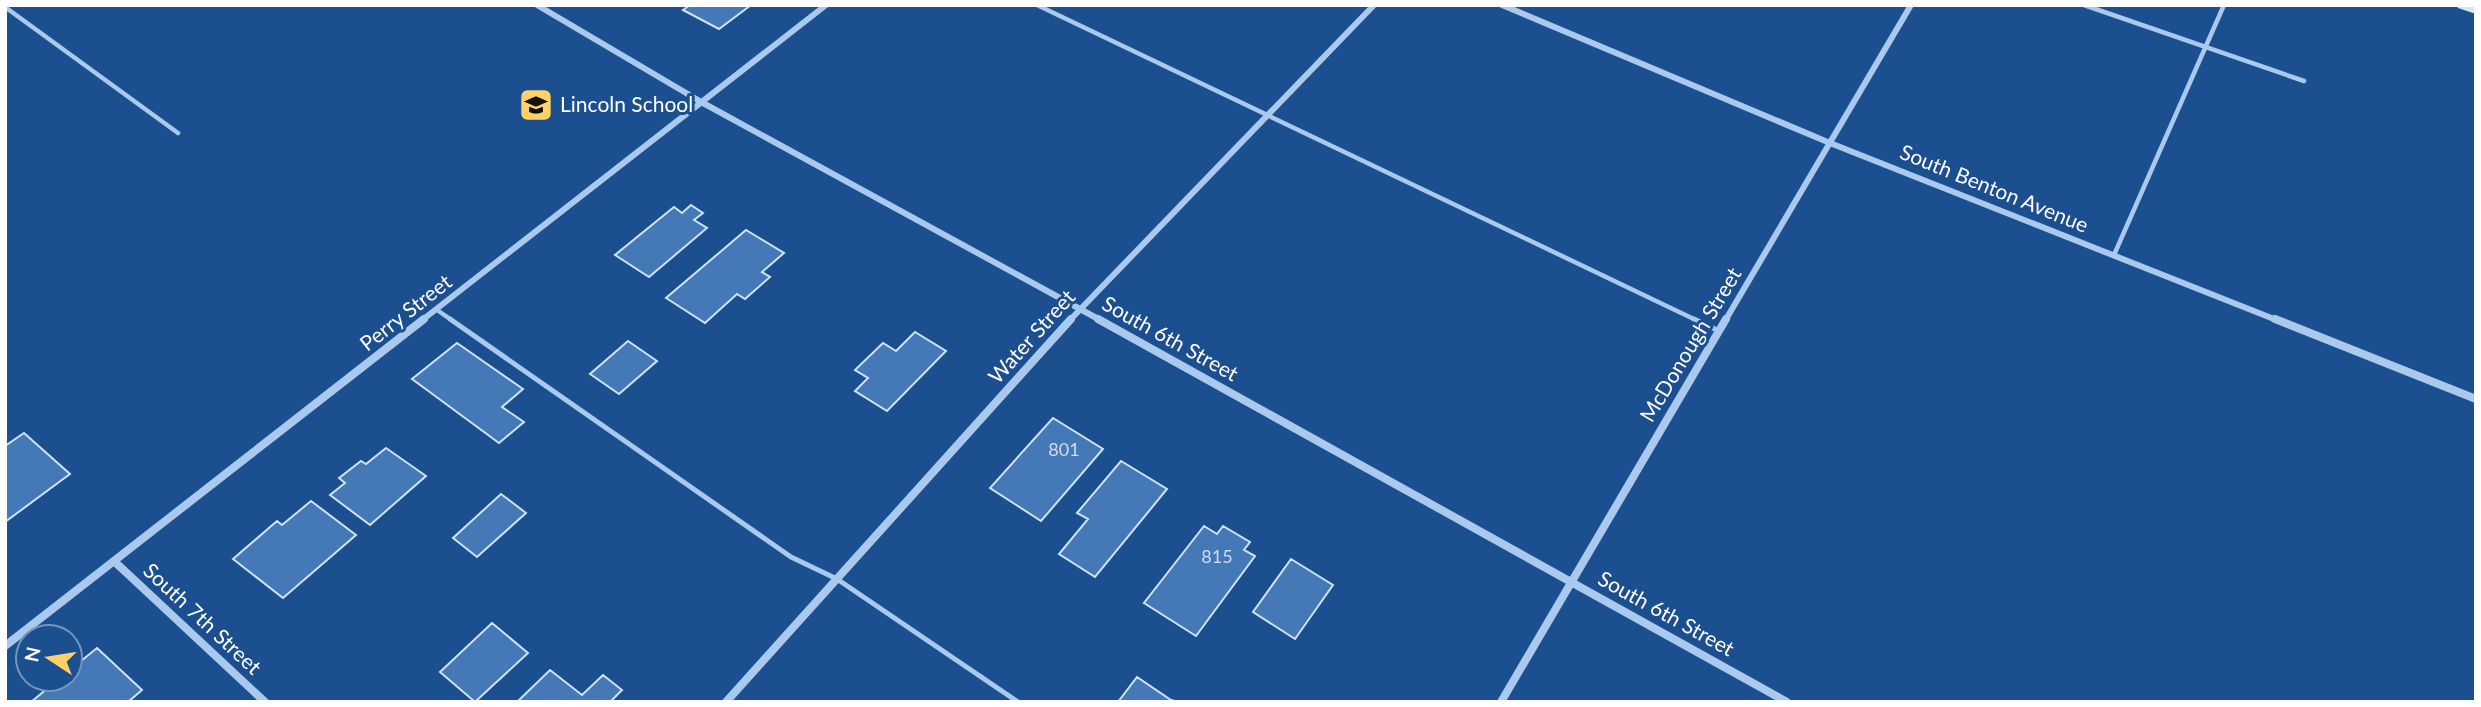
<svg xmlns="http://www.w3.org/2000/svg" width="2481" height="707" font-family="Lato,sans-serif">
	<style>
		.building { fill: #4478b7; stroke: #cfe3fa; stroke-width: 2 }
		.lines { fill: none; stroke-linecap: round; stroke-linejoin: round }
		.service-far1 { stroke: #a9c9ee; stroke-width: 4.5 }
		.service { stroke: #a9c9ee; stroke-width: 5 }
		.minor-far1 { stroke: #a9c9ee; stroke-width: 6 }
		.minor { stroke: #a9c9ee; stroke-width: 8 }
		.secondary { fill: #d6e6fa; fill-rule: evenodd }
		.labels { text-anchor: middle; stroke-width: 6; stroke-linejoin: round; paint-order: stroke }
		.number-label { font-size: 18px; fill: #d0dded }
		.poi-label { font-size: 21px; fill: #fff; stroke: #1b4f8f; text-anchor: start }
		.street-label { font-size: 21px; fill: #fff; stroke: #1b4f8f }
	</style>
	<rect width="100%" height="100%" fill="#1b4f8f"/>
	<path class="building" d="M690,5H751L719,29L683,10Z
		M691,205L703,213L694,220L707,228L649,277L615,255L674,207L682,213Z
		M746,230L784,253L762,272L770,277L745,299L737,294L705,323L666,298Z
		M915,332L946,351L887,411L855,391L868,378L855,370L883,343L896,351Z
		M628,341L657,361L619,394L590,374Z
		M457,343L523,389L502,407L524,422L499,443L412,379Z
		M1053,418L1103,449L1041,521L990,488Z
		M24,433L70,474L5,522V446Z
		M386,448L426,476L370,525L330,495L345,483L339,478L361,461L366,464Z
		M1121,461L1167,489L1095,577L1059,554L1088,519L1077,513Z
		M501,494L526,513L477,557L453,538Z
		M311,501L356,535L283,598L233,559L277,521L282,525Z
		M1204,526L1217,534L1223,526L1250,542L1244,550L1255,556L1196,636L1144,603Z
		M1291,559L1333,585L1295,639L1253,612Z
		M492,623L528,653L475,702L440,672Z
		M97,648L142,690L128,702H31L59,679H70V670Z
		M550,670L582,695L603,675L622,690L610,702H517Z
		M1137,677L1171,700L1179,702H1118Z"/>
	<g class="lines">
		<path class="service-far1" d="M1037,5L1698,321
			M2084,5L2304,81
			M5,7L178,133
			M2114,255L2224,5
			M437,310L453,321"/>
		<path class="service" d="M450,319L791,557L837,579L1018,702
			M1694,319L1719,331"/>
		<path class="minor-far1" d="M537,5L703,103L1102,321
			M1502,5L1830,143L2279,321
			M421,321L826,5
			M1069,321L1374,5
			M1725,321L1911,5"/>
		<path class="minor" d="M1098,319L1787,702
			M2275,319L2476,399
			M115,562L265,702
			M5,646L424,319
			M726,702L1071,319
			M1501,702L1726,319"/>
		<path class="secondary" d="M2456,5L2476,6V14L2458,8Z"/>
	</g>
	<defs>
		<symbol id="school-square" viewBox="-11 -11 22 22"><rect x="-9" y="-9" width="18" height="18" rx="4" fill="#ffd166" stroke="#1b4f8f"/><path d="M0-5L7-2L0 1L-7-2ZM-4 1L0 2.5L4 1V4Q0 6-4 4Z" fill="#111"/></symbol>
	</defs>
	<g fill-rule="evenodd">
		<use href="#school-square" x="517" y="86" width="38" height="38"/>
	</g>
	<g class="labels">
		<g class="number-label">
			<text x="1064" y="456">801</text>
			<text x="1217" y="563">815</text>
		</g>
		<g class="poi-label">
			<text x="560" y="112">Lincoln School</text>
		</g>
		<g class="street-label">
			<text transform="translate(1994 189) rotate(22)" y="7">South Benton Avenue</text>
			<text transform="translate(406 313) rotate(-38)" y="7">Perry Street</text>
			<text transform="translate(1032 337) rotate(-48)" y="7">Water Street</text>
			<text transform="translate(1170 339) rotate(29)" y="7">South 6th Street</text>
			<text transform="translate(1691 345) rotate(-59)" y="7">McDonough Street</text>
			<text transform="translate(1666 614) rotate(29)" y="7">South 6th Street</text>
			<text transform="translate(202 619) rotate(43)" y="7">South 7th Street</text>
		</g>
	</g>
	<rect width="2481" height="707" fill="none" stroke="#ffffff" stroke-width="14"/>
	<g transform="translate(49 658) rotate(282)"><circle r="33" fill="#1b4f8f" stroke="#7695bc" stroke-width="2"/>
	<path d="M0-5L12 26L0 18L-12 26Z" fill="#ffd166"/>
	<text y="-10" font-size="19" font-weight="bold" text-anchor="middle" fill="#ffffff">N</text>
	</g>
</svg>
